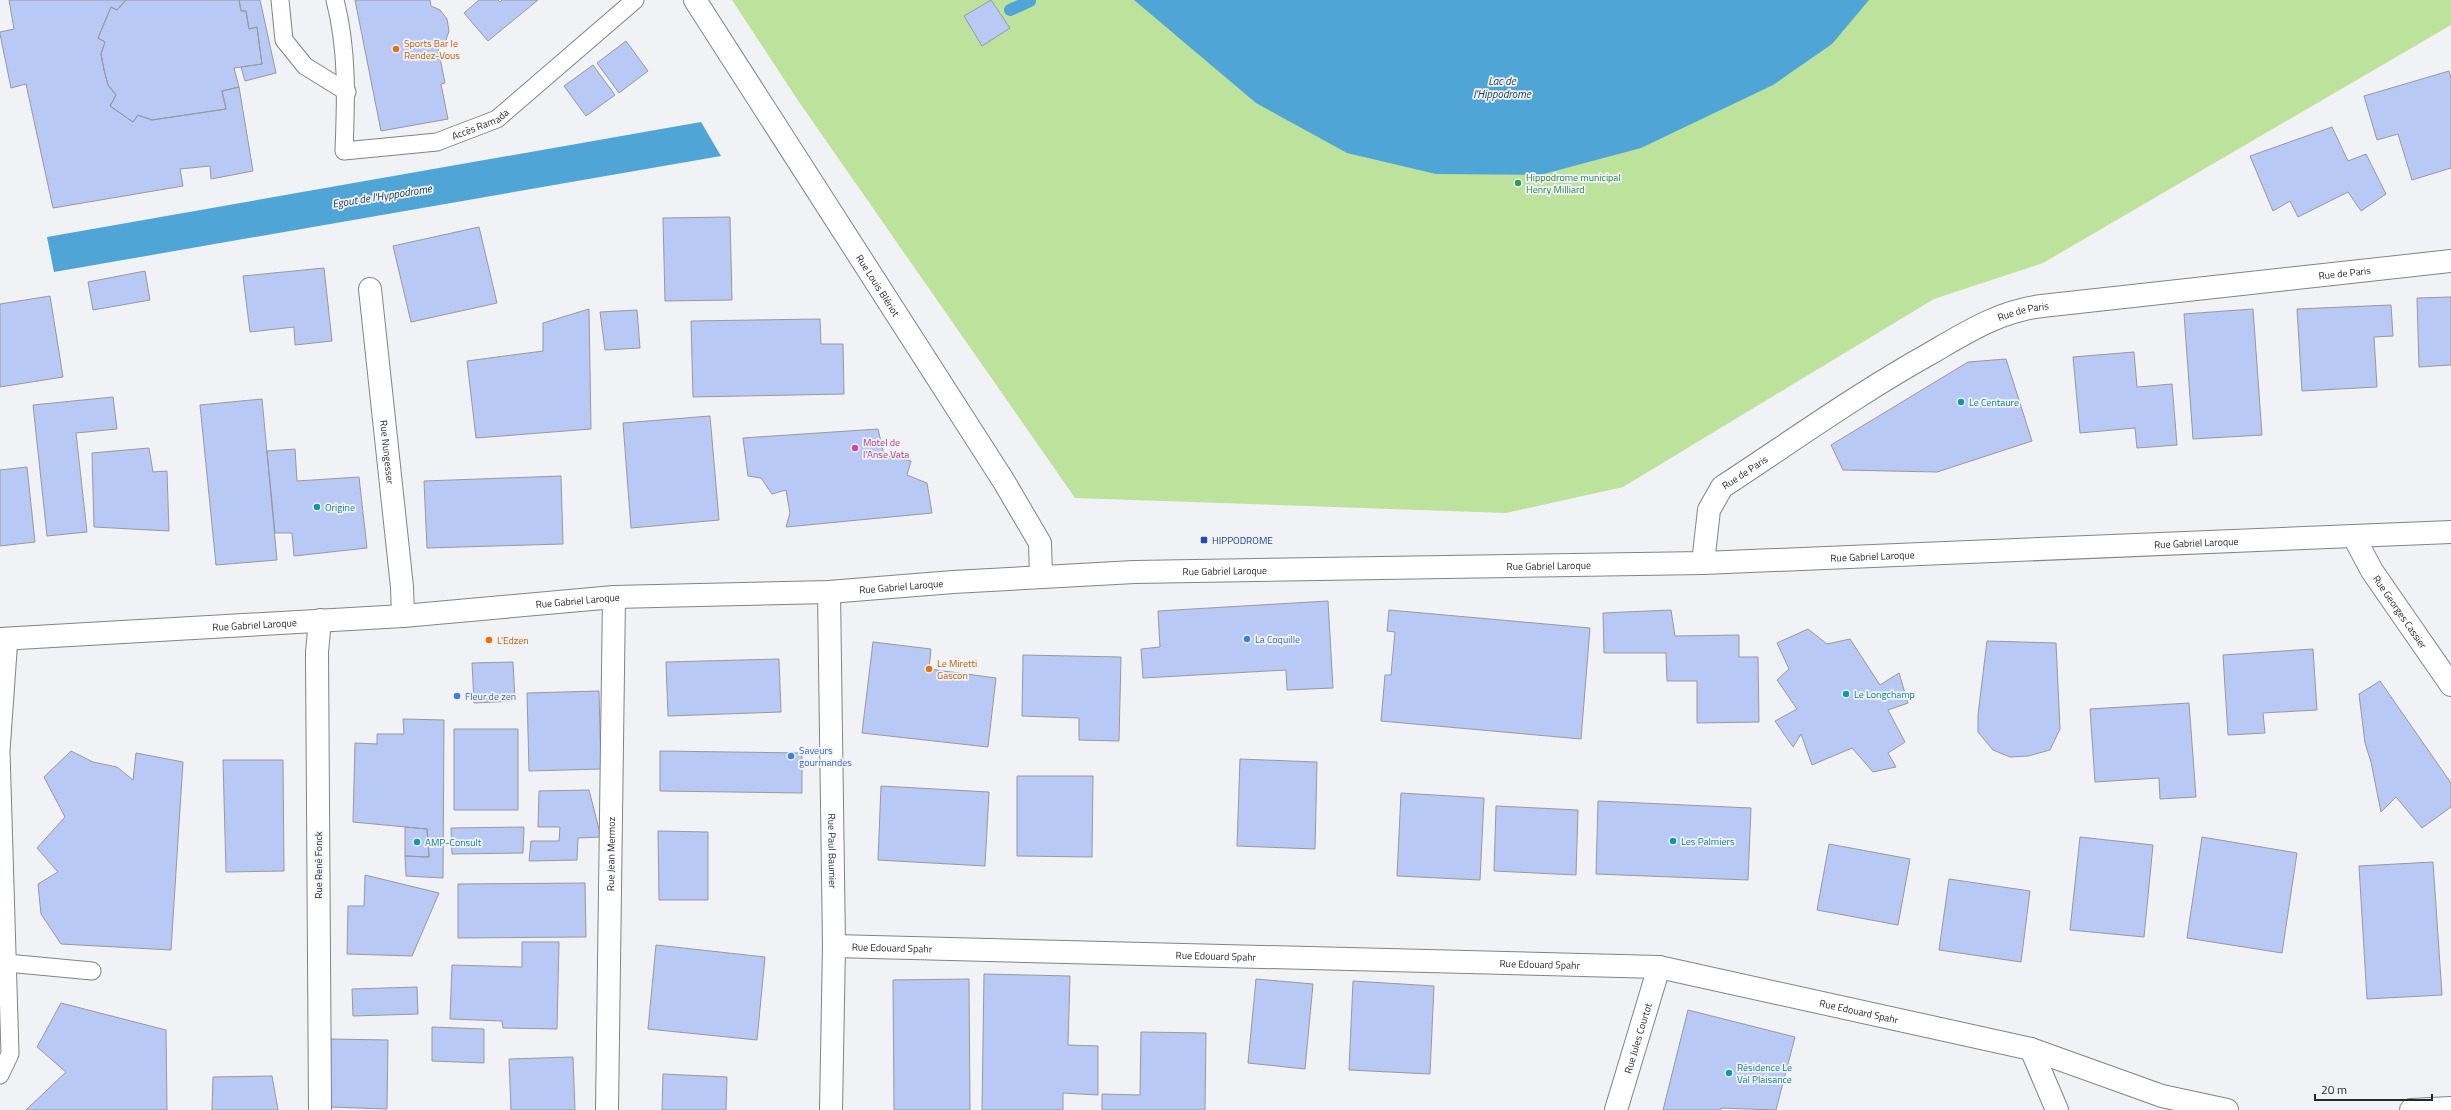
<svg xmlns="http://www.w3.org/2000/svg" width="2451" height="1110" font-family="'Titillium Web',sans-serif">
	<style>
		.green { fill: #bde29b }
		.water { fill: #4fa6d6 }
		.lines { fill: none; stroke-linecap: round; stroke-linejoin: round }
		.stream { stroke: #4fa6d6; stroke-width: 12 }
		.building { fill: #b9c9f6; stroke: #98999c }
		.lane-casing { stroke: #818386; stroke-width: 19 }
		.street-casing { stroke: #818386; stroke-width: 24 }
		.secondary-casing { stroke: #818386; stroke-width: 24 }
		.lane { stroke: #fff; stroke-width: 17 }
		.street { stroke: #fff; stroke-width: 22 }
		.secondary { stroke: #fff; stroke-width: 22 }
		.food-dot { fill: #e8710a; stroke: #f1f2f6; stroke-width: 1.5 }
		.leisure-dot { fill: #2e9e5b; stroke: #f1f2f6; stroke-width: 1.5 }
		.culture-dot { fill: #0f9aa8; stroke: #f1f2f6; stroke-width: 1.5 }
		.hotel-dot { fill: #d1479c; stroke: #f1f2f6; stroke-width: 1.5 }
		.transit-dot { fill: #1a4fb4; stroke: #f1f2f6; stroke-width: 1.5 }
		.shop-dot { fill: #3f7fe0; stroke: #f1f2f6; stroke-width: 1.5 }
		.labels { text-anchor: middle; stroke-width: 3.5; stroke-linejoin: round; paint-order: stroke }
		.food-label { font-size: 10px; fill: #c56008; stroke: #f1f2f6; text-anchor: start }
		.street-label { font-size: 10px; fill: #262728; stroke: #f1f2f6 }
		.leisure-label { font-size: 10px; fill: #27864d; stroke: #f1f2f6; text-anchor: start }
		.culture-label { font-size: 10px; fill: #0d838f; stroke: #f1f2f6; text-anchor: start }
		.hotel-label { font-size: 10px; fill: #b23c85; stroke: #f1f2f6; text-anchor: start }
		.transit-label { font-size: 10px; fill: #164399; stroke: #f1f2f6; text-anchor: start }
		.shop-label { font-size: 10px; fill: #366cbe; stroke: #f1f2f6; text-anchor: start }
		.water-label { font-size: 11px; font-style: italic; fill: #153a4f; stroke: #f1f2f6 }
	</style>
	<rect width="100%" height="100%" fill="#f1f2f6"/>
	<path class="green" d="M732,0H2451V25L2043,263L1934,299L1623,487L1506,513L1075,498L799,102Z"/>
	<path class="water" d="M1134,0H1869L1832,44L1773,85L1641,148L1540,175L1436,174L1347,153L1256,103Z
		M701,122L721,156L54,272L47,237Z"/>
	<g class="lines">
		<path class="stream" d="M1010,10L1030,1"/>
	</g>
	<path class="building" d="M9,0H126L117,10L111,7L98,38L105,42L101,54L104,70L108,85L116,95L110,106L133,122L138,115L152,120L226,109L222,91L239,87L253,171L211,179L210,166L180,169L183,186L53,208L26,84L11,88L0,34V32L14,29Z
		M126,0H239L241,11H246L249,29L257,27L262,64L234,68L239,87L222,91L226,109L152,120L138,115L133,122L110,106L116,95L108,85L104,70L101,54L105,42L98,38L111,7L117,10Z
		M239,0H260L276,73L245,81L241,67L262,64L257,27L249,29L246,11H241Z
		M355,0H430L431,6L440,10L447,19L449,31L446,40L438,48L445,83L441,84L448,119L381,131Z
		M479,0H498L500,2L502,0H538L488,41L464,13Z
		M991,0L1010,28L982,46L964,16Z
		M626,41L648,71L619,93L597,63Z
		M593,65L615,95L586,116L564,86Z
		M2449,71L2451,78V168L2412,180L2398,134L2377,140L2364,96Z
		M2332,127L2348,161L2366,154L2386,194L2361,211L2348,192L2298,217L2290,201L2273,211L2250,156Z
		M730,217L732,300L665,301L663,218Z
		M479,227L497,303L411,322L393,246Z
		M324,268L332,341L295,345L294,327L250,332L243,276Z
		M145,271L150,300L93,310L88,282Z
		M50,296L63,377L0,387V304Z
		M2451,297V365L2419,367L2417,298Z
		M2391,305L2393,336L2374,337L2377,387L2302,391L2297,309Z
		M589,309L591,429L476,438L467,361L543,351V323Z
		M2253,309L2262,435L2193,439L2184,314Z
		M637,310L640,348L605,350L600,312Z
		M820,319L821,344H843L844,394L693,397L691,321Z
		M2134,352L2137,387L2172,384L2177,445L2137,448L2135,428L2080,433L2073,357Z
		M2006,359L2032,441L1937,472L1843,470L1831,445L1968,362Z
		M113,397L117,429L76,433L87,532L47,536L33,405Z
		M262,399L277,560L216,565L200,405Z
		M710,416L719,520L631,528L623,423Z
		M878,429L884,455L911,461L907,475L927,483L932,513L786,527L790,513L786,490L772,494L761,478L748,476L743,438Z
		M149,448L153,472L167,471L169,531L94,527L92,453Z
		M295,449L297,481L359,477L367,548L294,556L292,533H275L267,451Z
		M27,467L35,542L0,546V470Z
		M561,476L563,544L427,548L424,481Z
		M1328,601L1333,688L1287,690L1286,670L1143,678L1141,649L1160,647L1158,611Z
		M1389,610L1590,628L1581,739L1381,721L1385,675H1391L1395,632L1387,631Z
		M1671,610L1675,636L1739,635V657H1758L1759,722L1697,723V681H1667L1666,653H1604L1603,613Z
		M1808,629L1827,644L1850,639L1880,685L1899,673L1908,703L1888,710L1905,742L1888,753L1896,767L1873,772L1852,748L1812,765L1801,734L1793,747L1775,721L1797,709L1777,680L1789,669L1777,643Z
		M1987,641L2056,643L2060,729L2050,750L2028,756L2010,757L1993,750L1978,732V715Z
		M873,642L931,649L929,669L996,678L988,747L862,733Z
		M2313,649L2317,710L2263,713L2265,733L2228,735L2223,655Z
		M1023,655L1121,657L1119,741L1079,740V718L1022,716Z
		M779,659L781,712L668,716L666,662Z
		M513,662L515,701L474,703L472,663Z
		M2380,681L2451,783V807L2422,828L2396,797L2381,812L2371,762L2365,743L2359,694Z
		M599,691L601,769L529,771L527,693Z
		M2189,703L2196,797L2160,799L2159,778L2095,782L2090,709Z
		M403,719L444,720L443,878L406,876L405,856L429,857L427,829L353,822L355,743L377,744V734H404Z
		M454,729H518V810H454Z
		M71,751L93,762L117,767L133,780L136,753L183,762L171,950L61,944L41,914L38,884L58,872L37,848L65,817L44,777Z
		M660,751L802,753V793L660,791Z
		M1240,759L1317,762L1315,849L1237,846Z
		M223,760H283L284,871L226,872Z
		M1017,776H1093L1092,857L1017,856Z
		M881,786L989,792L985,866L878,860Z
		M589,790L601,837L578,838L577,860L529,861L531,841H559L560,827H538L539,791Z
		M1401,793L1484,798L1480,880L1397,876Z
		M1598,801L1751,808L1748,880L1596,874Z
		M1496,806L1578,810L1576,875L1494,871Z
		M405,827L427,829L429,857L405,856Z
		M524,827L523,853L452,854L451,828Z
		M658,831L708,832V900H659Z
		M2080,837L2153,845L2144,937L2070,930Z
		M2202,837L2297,853L2282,953L2187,938Z
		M1829,844L1910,859L1898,925L1817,910Z
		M2433,862L2442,995L2367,999L2359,866Z
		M365,875L439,893L412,956L347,954L348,906H364Z
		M1949,879L2030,891L2021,962L1939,950Z
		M585,883L586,937L458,938V884Z
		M522,942H559L557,1029L503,1028L502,1021L450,1019L452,965L522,967Z
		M656,945L765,957L757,1040L648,1029Z
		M984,974L1070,976L1068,1045L1098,1046V1095L1063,1093V1110H982Z
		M969,979L970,1110H894L893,980Z
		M1256,979L1313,984L1305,1069L1248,1063Z
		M1353,981L1434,986L1430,1074L1349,1070Z
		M417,987L418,1014L353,1016L352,989Z
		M61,1003L166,1030L167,1110H26L66,1072L37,1047Z
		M1688,1010L1795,1037L1776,1110L1721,1108V1110H1663Z
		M432,1027L484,1029V1063L432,1061Z
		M1141,1032L1206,1033L1205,1110H1102V1094L1140,1095Z
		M331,1039L388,1040L387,1109L330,1107Z
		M573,1057L575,1110H511L509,1059Z
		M663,1074L727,1077L726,1110H662Z
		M272,1076L278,1110H212L213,1077Z"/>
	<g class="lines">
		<defs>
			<g id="lane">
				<path d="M280,0L284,40L305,66L347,92"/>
				<path id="s1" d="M335,0C348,50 346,100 344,151L437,142L497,119L635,0"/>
				<path d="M7,963L92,971"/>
				<path d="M0,1075L10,1054L1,751L9,637"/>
			</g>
			<g id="street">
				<path id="s2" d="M370,289L402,587L403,616"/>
				<path id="s3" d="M1703,563L1709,510L1722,487C1791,442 1859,393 1931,353C1967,332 2000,311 2042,306L2451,261"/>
				<path id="s4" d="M829,592L834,946L831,1110"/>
				<path id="s5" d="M834,946L1659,967L2031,1049L2162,1096L2227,1110"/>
				<path d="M2031,1049L2057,1110"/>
				<path d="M320,1110L317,652L320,620"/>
				<path id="s6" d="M607,1110L614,597"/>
				<path id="s7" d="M1616,1110L1659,967"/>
				<path d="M2411,1110L2451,1108"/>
			</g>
			<g id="secondary">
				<path id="s8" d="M695,0L1003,480L1040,543L1041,577"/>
				<path id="s9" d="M2354,537L2372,571L2451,685"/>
				<path id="s10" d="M0,639L403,616L614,597L829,592L953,582L1134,572L1703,563L2451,532"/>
			</g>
		</defs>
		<use href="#lane" class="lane-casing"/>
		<use href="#street" class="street-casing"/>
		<use href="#secondary" class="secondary-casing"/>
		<use href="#lane" class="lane"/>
		<use href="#street" class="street"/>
		<use href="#secondary" class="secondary"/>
	</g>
	<g class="food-dot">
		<circle cx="396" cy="49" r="4"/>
		<circle cx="489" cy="640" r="4"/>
		<circle cx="929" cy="669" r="4"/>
	</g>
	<circle class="leisure-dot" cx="1518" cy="183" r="4"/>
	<g class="culture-dot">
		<circle cx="1961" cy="402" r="4"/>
		<circle cx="317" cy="507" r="4"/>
		<circle cx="1846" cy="694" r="4"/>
		<circle cx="1673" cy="841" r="4"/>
		<circle cx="417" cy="842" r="4"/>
		<circle cx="1729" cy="1073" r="4"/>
	</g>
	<circle class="hotel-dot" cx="855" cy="448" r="4"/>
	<rect class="transit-dot" x="1200" y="536" width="8" height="8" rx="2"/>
	<g class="shop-dot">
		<circle cx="1247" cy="639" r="4"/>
		<circle cx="457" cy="696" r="4"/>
		<circle cx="791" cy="756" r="4"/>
	</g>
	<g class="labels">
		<g class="food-label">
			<text x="404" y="47">Sports Bar le<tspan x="404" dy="12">Rendez-Vous</tspan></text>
			<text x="497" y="644">L'Edzen</text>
			<text x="937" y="667">Le Miretti<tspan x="937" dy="12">Gascon</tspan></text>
		</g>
		<g class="street-label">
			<text dy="4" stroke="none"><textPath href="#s1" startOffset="292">Accès Ramada</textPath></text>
			<text dy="4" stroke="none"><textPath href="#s3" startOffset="754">Rue de Paris</textPath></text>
			<text dy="4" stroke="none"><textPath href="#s8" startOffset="339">Rue Louis Blériot</textPath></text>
			<text dy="4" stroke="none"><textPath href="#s3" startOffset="430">Rue de Paris</textPath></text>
			<text dy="4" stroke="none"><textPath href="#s2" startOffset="164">Rue Nungesser</textPath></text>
			<text dy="4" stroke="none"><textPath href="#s3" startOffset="107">Rue de Paris</textPath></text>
			<text dy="4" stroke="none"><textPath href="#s10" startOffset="2199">Rue Gabriel Laroque</textPath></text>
			<text dy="4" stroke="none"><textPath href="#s10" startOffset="1875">Rue Gabriel Laroque</textPath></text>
			<text dy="4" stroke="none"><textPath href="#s10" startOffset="1551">Rue Gabriel Laroque</textPath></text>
			<text dy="4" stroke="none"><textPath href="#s10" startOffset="1227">Rue Gabriel Laroque</textPath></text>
			<text dy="4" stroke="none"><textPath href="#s10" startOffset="903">Rue Gabriel Laroque</textPath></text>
			<text dy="4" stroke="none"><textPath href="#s10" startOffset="579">Rue Gabriel Laroque</textPath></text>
			<text dy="4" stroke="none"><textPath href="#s9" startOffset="88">Rue Georges Cassier</textPath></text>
			<text dy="4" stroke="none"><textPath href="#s10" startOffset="255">Rue Gabriel Laroque</textPath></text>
			<text dy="4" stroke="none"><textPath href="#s4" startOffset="259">Rue Paul Baumier</textPath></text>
			<text dy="4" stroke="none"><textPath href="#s6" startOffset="256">Rue Jean Mermoz</textPath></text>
			<text transform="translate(318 865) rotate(-90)" y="4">Rue René Fonck</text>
			<text dy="4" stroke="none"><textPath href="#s5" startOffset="58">Rue Edouard Spahr</textPath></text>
			<text dy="4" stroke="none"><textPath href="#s5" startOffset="382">Rue Edouard Spahr</textPath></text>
			<text dy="4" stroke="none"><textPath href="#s5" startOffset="706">Rue Edouard Spahr</textPath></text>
			<text dy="4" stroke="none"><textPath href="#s5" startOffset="1030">Rue Edouard Spahr</textPath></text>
			<text dy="4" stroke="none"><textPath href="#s7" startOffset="75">Rue Jules Courtot</textPath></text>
		</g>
		<g class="leisure-label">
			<text x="1526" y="181">Hippodrome municipal<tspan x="1526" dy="12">Henry Milliard</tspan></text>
		</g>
		<g class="culture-label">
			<text x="1969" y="406">Le Centaure</text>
			<text x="325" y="511">Origine</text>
			<text x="1854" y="698">Le Longchamp</text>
			<text x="1681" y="845">Les Palmiers</text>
			<text x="425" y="846">AMP-Consult</text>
			<text x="1737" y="1071">Résidence Le<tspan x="1737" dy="12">Val Plaisance</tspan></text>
		</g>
		<g class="hotel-label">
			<text x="863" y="446">Motel de<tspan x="863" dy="12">l'Anse Vata</tspan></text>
		</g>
		<g class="transit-label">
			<text x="1212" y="544">HIPPODROME</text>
		</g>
		<g class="shop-label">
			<text x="1255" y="643">La Coquille</text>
			<text x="465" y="700">Fleur de zen</text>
			<text x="799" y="754">Saveurs<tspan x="799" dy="12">gourmandes</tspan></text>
		</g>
		<g class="water-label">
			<text x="1502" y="85">Lac de<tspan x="1502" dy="13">l'Hippodrome</tspan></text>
			<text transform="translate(382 196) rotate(-9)" y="4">Egout de l'Hyppodrome</text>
		</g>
	</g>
	<path d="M2315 1094v6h117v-6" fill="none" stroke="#262728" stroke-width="2"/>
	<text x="2321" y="1094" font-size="12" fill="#262728" stroke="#f1f2f6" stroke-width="3" paint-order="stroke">20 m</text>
</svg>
